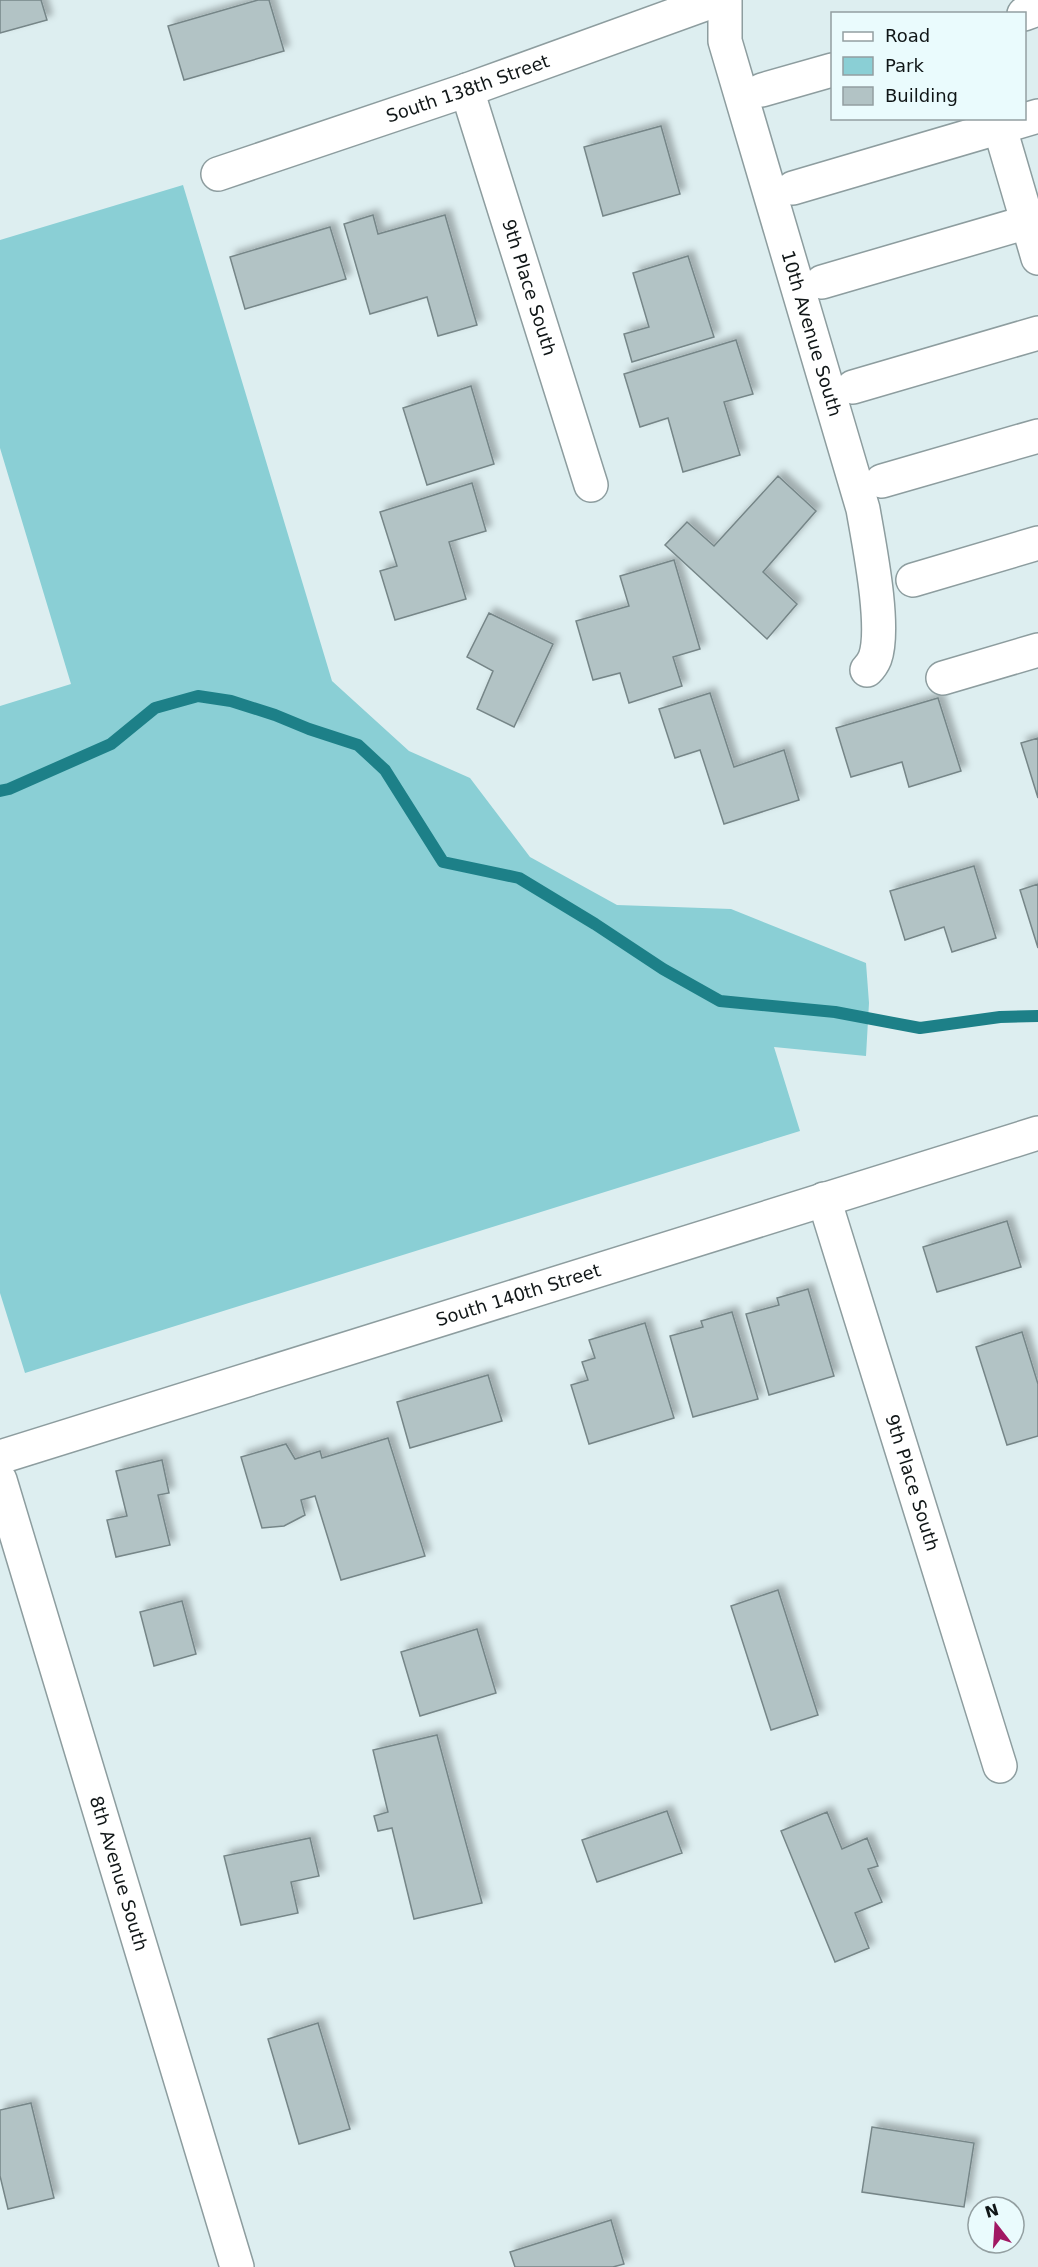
<svg xmlns="http://www.w3.org/2000/svg" width="1038" height="2267" font-family="'DejaVu Sans',sans-serif">
	<style>
		.green { fill: #8acfd5 }
		.lines { fill: none; stroke-linecap: round; stroke-linejoin: round }
		.stream { stroke: #1d8088; stroke-width: 12 }
		.building { fill: #b2c3c5; stroke: #768688; stroke-width: 1.5; filter: url(#shadow) }
		.minor-casing { stroke: #8d9d9f; stroke-width: 36 }
		.minor { stroke: #fff; stroke-width: 33 }
		.labels { text-anchor: middle; stroke-width: 4.5; stroke-linejoin: round; paint-order: stroke }
		.street-label { font-size: 18px; fill: #101617; stroke: #eafbfd }
	</style>
	<defs>
		<filter id="shadow"><feDropShadow dx="5.5" dy="-5.5" stdDeviation="3" flood-color="#0004"/></filter>
	</defs>
	<rect width="100%" height="100%" fill="#ddeef0"/>
	<path class="green" d="M183,185L332,681L409,751L470,778L530,857L617,905L731,909L866,963L869,1003L866,1056L774,1047L800,1131L25,1373L0,1293V706L71,684L0,448V240Z"/>
	<g class="lines">
		<path class="stream" d="M0,791L9,789L111,744L155,708L198,696L231,701L275,715L309,729L358,745L385,770L443,862L519,878L595,924L663,969L720,1001L835,1012L920,1028L1000,1017L1038,1016"/>
	</g>
	<path class="building" d="M0,0H41L47,20L0,33Z
		M258,0H269L284,51L184,80L168,26Z
		M661,126L680,194L603,216L584,147Z
		M373,215L378,234L445,215L477,325L438,336L427,297L370,314L344,224Z
		M330,227L346,279L245,309L230,257Z
		M688,256L714,337L632,362L624,334L649,327L633,273Z
		M736,340L753,394L724,402L740,455L683,472L668,418L640,427L624,374Z
		M471,386L494,464L427,485L403,408Z
		M778,476L816,511L763,572L797,604L767,639L665,545L687,522L714,546Z
		M472,483L486,531L449,542L466,599L395,620L380,571L397,566L380,512Z
		M674,560L700,649L673,657L682,686L629,703L620,673L593,680L576,621L629,606L620,576Z
		M489,613L553,644L514,727L477,709L493,671L467,657Z
		M710,693L734,767L784,750L799,800L724,824L700,750L675,758L659,709Z
		M938,698L961,771L909,787L902,762L851,777L836,728Z
		M1038,738V798L1021,743Z
		M974,866L996,938L952,952L944,927L905,940L890,891Z
		M1038,884V948L1020,890Z
		M1007,1221L1021,1267L937,1292L923,1247Z
		M808,1289L834,1376L769,1395L746,1314L779,1305L777,1298Z
		M732,1312L758,1399L693,1417L670,1336L703,1327L701,1321Z
		M645,1323L674,1418L589,1444L571,1385L588,1380L582,1362L595,1358L589,1340Z
		M1022,1332L1038,1384V1436L1007,1445L976,1347Z
		M488,1375L502,1421L410,1448L397,1402Z
		M388,1438L425,1556L341,1580L315,1496L301,1500L305,1515L284,1526L262,1528L241,1457L286,1444L295,1459L320,1451L322,1458Z
		M162,1460L169,1493L158,1495L170,1545L116,1557L107,1520L127,1516L116,1471Z
		M778,1590L818,1715L771,1730L731,1606Z
		M182,1601L196,1654L154,1666L140,1612Z
		M477,1629L496,1693L420,1716L401,1652Z
		M437,1735L482,1903L414,1919L392,1828L378,1831L374,1816L388,1812L373,1750Z
		M667,1811L682,1853L597,1882L582,1840Z
		M827,1812L842,1849L867,1838L878,1866L868,1869L882,1902L855,1913L869,1948L835,1962L781,1831Z
		M310,1838L319,1876L291,1882L298,1913L241,1925L224,1856Z
		M318,2023L350,2129L299,2144L268,2039Z
		M31,2103L54,2198L8,2209L0,2176V2110Z
		M872,2127L974,2143L964,2207L862,2192Z
		M611,2220L624,2264L613,2267H515L510,2252Z"/>
	<g class="lines">
		<defs>
			<g id="minor">
				<path id="s1" d="M725,0V41L863,509C869,544 886,627 875,658C873,663 870,667 867,670"/>
				<path d="M1024,14L1038,9"/>
				<path id="s2" d="M467,90L591,485"/>
				<path d="M762,90L832,70"/>
				<path d="M997,118L1038,258"/>
				<path id="s3" d="M218,174L467,90L716,0"/>
				<path d="M793,188L1038,116"/>
				<path d="M822,282L1038,219"/>
				<path d="M853,387L1038,333"/>
				<path d="M882,481L1038,436"/>
				<path d="M913,580L1038,543"/>
				<path d="M943,678L1038,650"/>
				<path id="s4" d="M824,1199L1000,1766"/>
				<path id="s5" d="M0,1457L1038,1133"/>
				<path id="s6" d="M0,1480L237,2267"/>
			</g>
		</defs>
		<use href="#minor" class="minor-casing"/>
		<use href="#minor" class="minor"/>
	</g>
	<g class="labels">
		<g class="street-label">
			<text dy="6" stroke="none"><textPath href="#s3" startOffset="264">South 138th Street</textPath></text>
			<text dy="6" stroke="none"><textPath href="#s2" startOffset="207">9th Place South</textPath></text>
			<text dy="6" stroke="none"><textPath href="#s1" startOffset="346">10th Avenue South</textPath></text>
			<text dy="6" stroke="none"><textPath href="#s5" startOffset="543">South 140th Street</textPath></text>
			<text dy="6" stroke="none"><textPath href="#s4" startOffset="297">9th Place South</textPath></text>
			<text dy="6" stroke="none"><textPath href="#s6" startOffset="411">8th Avenue South</textPath></text>
		</g>
	</g>
	<rect x="831" y="12" width="195" height="108" fill="#eafbfd" stroke="#939fa1" stroke-width="1.5"/>
	<rect x="843" y="32" width="30" height="9" fill="#ffffff" stroke="#939fa1" stroke-width="1.5"/>
	<text x="885" y="42" font-size="18" fill="#101617">Road</text>
	<rect x="843" y="57" width="30" height="18" fill="#8acfd5" stroke="#939fa1" stroke-width="1.5"/>
	<text x="885" y="72" font-size="18" fill="#101617">Park</text>
	<rect x="843" y="87" width="30" height="18" fill="#b2c3c5" stroke="#939fa1" stroke-width="1.5"/>
	<text x="885" y="102" font-size="18" fill="#101617">Building</text>
	<g transform="translate(996 2225) rotate(343)"><circle r="28" fill="#eafbfd" stroke="#939fa1" stroke-width="1.5"/>
	<path d="M0-4.5L10 22L0 15L-10 22Z" fill="#a11863"/>
	<text y="-9" font-size="16" font-weight="bold" text-anchor="middle" fill="#101617">N</text>
	</g>
</svg>
